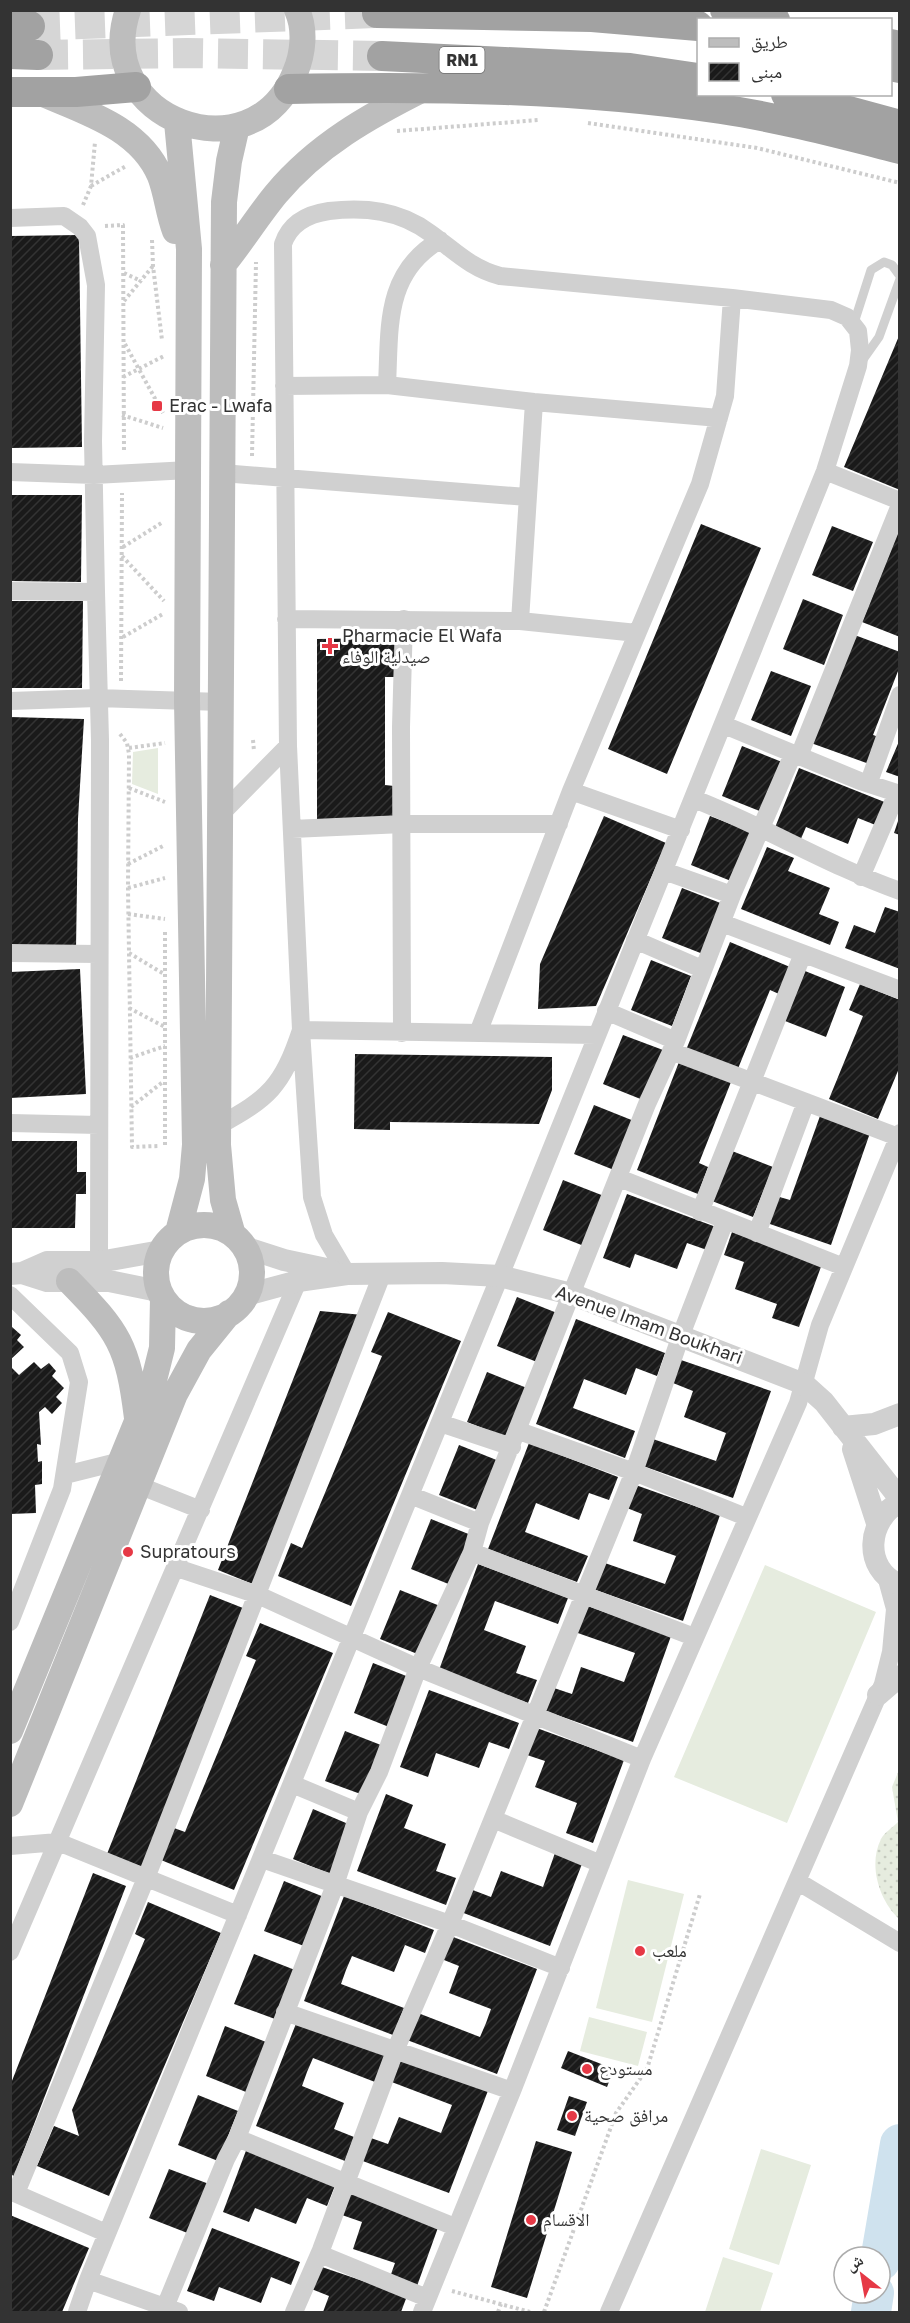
<svg xmlns="http://www.w3.org/2000/svg" width="910" height="2323" font-family="'Golos Text','Noto Naskh Arabic',sans-serif">
	<style>
		.park { fill: url(#park-dots) }
		.garden { fill: #e6ecdf }
		.lines { fill: none; stroke-linecap: round; stroke-linejoin: round }
		.river { stroke: #cfe2ee; stroke-width: 40 }
		.building { fill: url(#building-hatch) }
		.trunk-tunnel { stroke: #d6d6d6; stroke-width: 30; stroke-dasharray: 30 15; stroke-linecap: butt }
		.path { stroke: #cdcdcd; stroke-width: 4; stroke-dasharray: 3 3; stroke-linecap: butt }
		.service { stroke: #d0d0d0; stroke-width: 9 }
		.minor { stroke: #d0d0d0; stroke-width: 18 }
		.tertiary { stroke: #d0d0d0; stroke-width: 22 }
		.secondary { stroke: #bdbdbd; stroke-width: 26 }
		.trunk { stroke: #a2a2a2; stroke-width: 30 }
		.poi-dot { fill: #e63946; stroke: #fff; stroke-width: 2 }
		.labels { text-anchor: middle; stroke-width: 6; stroke-linejoin: round; paint-order: stroke }
		.shield { fill: #fff; stroke: #707070; stroke-width: 1.5 }
		.shield-label { font-size: 16px; font-weight: bold; fill: #333 }
		.poi-label { font-size: 18px; fill: #333; stroke: #fff; text-anchor: start }
		.street-label { font-size: 18px; fill: #333; stroke: #fff }
	</style>
	<defs>
		<pattern id="park-dots" width="8" height="8" patternUnits="userSpaceOnUse" patternTransform="scale(1.5)"><rect width="8" height="8" fill="#e6ecdf"/><path d="M2 2h.1M6 6h.1" fill="none" stroke="#c6cbc0" stroke-width="1.8" stroke-linecap="round"/></pattern>
		<pattern id="building-hatch" width="6" height="6" patternUnits="userSpaceOnUse" patternTransform="scale(1.5)"><rect width="6" height="6" fill="#1a1a1a"/><path d="M-1 1l2-2M0 6l6-6M5 7l2-2" fill="none" stroke="#333"/></pattern>
	</defs>
	<rect width="100%" height="100%" fill="#fff"/>
	<path class="park" d="M899,1770V1919C879,1900 868,1865 881,1839C884,1833 893,1827 898,1822L892,1787Z"/>
	<path class="garden" d="M158,748V794L132,784L133,752Z
		M765,1565L876,1612L787,1823L674,1777Z
		M628,1880L684,1894L652,2022L596,2008Z
		M589,2017L647,2032L638,2066L580,2051Z
		M761,2149L811,2165L779,2265L729,2249Z
		M723,2257L773,2273L760,2312H705Z"/>
	<g class="lines">
		<path class="river" d="M880,2261L900,2144
			M871,2312L874,2293"/>
	</g>
	<path class="building" d="M79,235L82,447L10,448V236Z
		M899,336H900V490L844,467Z
		M10,495H82L81,582L10,581Z
		M701,524L761,548L667,774L608,749Z
		M832,526L873,542L853,591L812,575Z
		M900,527V637L862,622Z
		M803,599L843,615L824,665L783,649Z
		M10,601H83L82,688H10Z
		M852,634L900,652V666L873,735L882,738L872,765L811,743Z
		M395,638V677H385V785L394,786V816L317,820V639Z
		M771,671L811,686L791,736L751,720Z
		M10,717L84,719L78,819L76,949L10,948Z
		M900,739V777L886,772Z
		M742,746L782,762L762,812L722,796Z
		M799,768L887,803L878,826L858,818L848,844L806,827L800,841L774,830Z
		M604,816L666,843L596,1006L538,1009L540,964Z
		M710,816L751,832L731,881L691,865Z
		M899,818H900V835L894,833Z
		M767,847L794,858L788,871L830,888L819,914L839,922L830,945L741,909Z
		M682,888L723,904L703,954L662,938Z
		M885,907L900,912V969L845,948L854,925L875,933Z
		M730,942L790,967L779,994L770,990L737,1071L686,1050Z
		M651,960L691,976L672,1026L631,1010Z
		M80,969L86,1094L10,1098V972Z
		M805,971L845,987L826,1037L785,1021Z
		M860,984L900,1000V1066L878,1119L829,1099L863,1016L849,1010Z
		M623,1035L663,1050L643,1100L603,1084Z
		M355,1054L552,1057V1090L539,1124L390,1122V1130L354,1129Z
		M679,1062L731,1082L699,1163L708,1167L698,1194L637,1170Z
		M594,1105L634,1121L614,1170L574,1154Z
		M820,1116L870,1133L831,1245L767,1223L776,1196L790,1200Z
		M10,1141H77V1172H86V1194H76L75,1228H10Z
		M732,1151L773,1167L753,1217L712,1201Z
		M563,1180L604,1196L584,1246L543,1230Z
		M627,1194L716,1227L707,1250L687,1243L677,1269L635,1254L630,1268L603,1258Z
		M732,1232L822,1264L799,1327L772,1318L777,1304L735,1289L744,1262L724,1255Z
		M517,1297L557,1313L537,1362L497,1346Z
		M320,1311L363,1315L255,1585L218,1570Z
		M388,1312L461,1341L351,1606L278,1576L291,1543L302,1548L382,1356L371,1352Z
		M576,1319L665,1353L657,1376L636,1368L626,1395L584,1379L573,1408L635,1431L625,1458L536,1424Z
		M12,1327L21,1335L17,1340L24,1347L10,1360Z
		M681,1360L771,1391L733,1498L643,1466L653,1439L716,1461L726,1433L684,1417L693,1391L673,1383Z
		M34,1362L41,1369L49,1363L56,1371L52,1376L64,1388L56,1397L62,1403L52,1414L45,1407L39,1412L41,1445L37,1444L38,1462L42,1461V1484L35,1485L36,1513L10,1514V1366L19,1375Z
		M487,1372L527,1388L508,1438L467,1422Z
		M529,1443L618,1477L609,1500L589,1493L579,1520L536,1503L525,1532L588,1556L577,1582L488,1549Z
		M459,1445L499,1461L480,1511L439,1495Z
		M630,1483L720,1515L683,1621L593,1589L602,1562L665,1584L676,1556L633,1541L642,1514L622,1506Z
		M431,1519L471,1535L451,1585L411,1569Z
		M478,1564L568,1598L558,1624L495,1601L484,1630L526,1646L516,1673L537,1680L528,1703L439,1670Z
		M400,1590L440,1606L420,1655L380,1639Z
		M210,1595L248,1610L145,1868L107,1854Z
		M582,1604L671,1636L633,1742L543,1710L551,1687L572,1694L581,1667L624,1682L635,1653L572,1631Z
		M260,1623L333,1653L234,1890L161,1860L174,1828L185,1832L256,1660L246,1656Z
		M373,1663L414,1679L394,1729L354,1713Z
		M429,1690L519,1723L509,1749L489,1742L479,1768L436,1753L428,1777L400,1767Z
		M534,1727L624,1760L593,1843L566,1833L577,1803L535,1787L545,1761L524,1754Z
		M345,1731L386,1747L366,1796L325,1781Z
		M386,1794L413,1805L404,1828L446,1844L436,1871L456,1878L446,1905L357,1871Z
		M313,1809L353,1826L333,1875L293,1859Z
		M555,1853L582,1864L550,1946L461,1912L470,1889L491,1897L501,1871L543,1887Z
		M93,1873L126,1886L14,2176L10,2174V2086Z
		M284,1881L324,1897L304,1946L264,1931Z
		M344,1896L434,1930L425,1953L405,1945L394,1972L352,1956L346,1970L341,1984L404,2008L393,2035L304,2001Z
		M148,1902L221,1933L109,2196L37,2166L54,2126L79,2136L72,2110L145,1939L135,1934Z
		M448,1935L537,1969L497,2074L407,2040L418,2013L480,2037L486,2023L491,2009L449,1993L459,1966L439,1958Z
		M254,1954L295,1970L275,2019L234,2004Z
		M297,2021L386,2056L375,2082L313,2058L307,2072L302,2086L344,2103L334,2129L354,2137L345,2161L256,2126Z
		M225,2026L266,2042L246,2092L206,2076Z
		M568,2051L614,2069L607,2087L561,2068Z
		M399,2054L489,2088L449,2193L360,2160L368,2137L388,2144L399,2117L441,2133L452,2105L389,2081Z
		M198,2095L238,2111L218,2161L178,2145Z
		M569,2096L587,2102L575,2136L557,2130Z
		M536,2141L572,2152L527,2298L491,2287Z
		M247,2148L336,2183L327,2206L307,2198L296,2224L255,2208L249,2222L223,2212Z
		M169,2169L209,2184L190,2234L149,2218Z
		M350,2192L440,2222L417,2286L390,2277L395,2263L353,2249L362,2222L342,2215Z
		M10,2215L89,2248L62,2312H10Z
		M212,2228L300,2262L291,2285L271,2277L261,2303L219,2287L214,2301L187,2291Z
		M316,2265L407,2296L401,2312H323L329,2296L309,2288Z"/>
	<g class="lines">
		<path class="trunk-tunnel" d="M30,26L377,13
			M38,55L187,53L382,56"/>
		<path class="path" d="M588,123L757,148L900,183
			M397,131L539,120
			M91,186L126,166
			M83,205L91,186L95,142
			M105,226L123,225L124,453
			M152,240L153,266L162,340
			M124,273L141,281
			M124,301L153,266
			M125,344L163,413
			M123,377L164,356
			M122,415L163,428
			M252,456L256,262
			M123,547L163,522
			M122,556L164,601
			M123,637L163,614
			M121,681L122,493
			M120,734L127,743L129,754L128,888L132,1147L158,1146
			M253,740L254,751
			M129,748L165,743
			M129,788L165,802
			M128,864L165,845
			M128,888L165,878
			M128,914L165,919
			M129,953L164,974
			M129,1008L165,1027
			M130,1058L165,1046
			M131,1107L164,1081
			M165,1145V930
			M452,2291L530,2312
			M498,2312L501,2304
			M544,2312L616,2113L647,2069L700,1894"/>
		<path class="service" d="M854,323L871,270L884,262L892,265L900,276
			M862,361L879,337L900,279"/>
		<path class="minor" d="M10,218L64,216L80,227L87,236L96,285L93,441L96,592L10,591
			M387,385C390,327 384,273 440,240
			M284,386L387,385L534,402L719,418
			M825,471L900,501
			M10,472L94,475L189,470
			M222,473L527,497
			M96,592L100,740L99,1262
			M286,619L520,621L637,633
			M520,621L534,402
			M10,701L97,698L221,702
			M724,725L860,781L900,794
			M799,756L900,505
			M869,782L900,695
			M571,791L681,830
			M694,799C764,826 829,866 900,891
			M220,815L288,746
			M292,829L403,824H559
			M664,871L732,895
			M861,877L897,793
			M722,923L900,990
			M635,940L702,969
			M10,953L98,954
			M606,1011L676,1041
			M402,1033L401,727L404,619
			M478,1033L571,791L700,484L725,396L732,298
			M671,1051L898,1137
			M10,1123L99,1125
			M619,1178L844,1267
			M700,1212L802,956
			M757,1233L806,1102
			M347,1274L324,1235L312,1197L301,1030L596,1035
			M10,1295L70,1353L79,1382L62,1489L10,1622
			M440,1423L512,1447
			M519,1431L634,1472L746,1517
			M65,1475L121,1461
			M138,1485L201,1510
			M410,1495L480,1523
			M472,1552L694,1637
			M177,1568L258,1595L418,1668L642,1759
			M292,1784L359,1812
			M493,1819L601,1864
			M10,1846L58,1842L238,1915
			M262,1859L450,1924L561,1968
			M797,1881L900,1943
			M10,1952L298,1281
			M285,2012L512,2091
			M237,2138L455,2227
			M10,2191L106,2233
			M16,2193L146,1878L383,1272
			M320,2254L427,2298
			M165,2307L226,2159L237,2138L335,1885L359,1812L379,1772L418,1668L472,1552L480,1523L647,1104L676,1041L732,895L793,754
			M77,2312L88,2280
			M179,2312L88,2280L500,1276L825,471L858,366L860,350L858,331L847,317L831,310L732,298L500,276C470,268 454,250 430,233C399,210 365,207 329,211C308,214 290,223 283,244L288,746L301,1030C282,1087 269,1098 218,1126
			M294,2312L321,2250L395,2051L450,1924L634,1472L681,1335L725,1221
			M422,2312L512,2091L642,1759L798,1403L820,1325L900,1133
			M609,2312L883,1684L891,1652L895,1609L886,1576"/>
		<path class="tertiary" d="M244,1247L284,1260L331,1270
			M22,1273L47,1281H109L158,1291
			M10,1274L22,1273L47,1262H99L161,1251
			M246,1295L298,1281L347,1274L442,1273L500,1276L571,1294L804,1384L824,1402L900,1499
			M843,1427L874,1424L900,1414
			M853,1449L877,1523
			M900,1502C867,1519 862,1569 900,1585
			M878,1695L900,1676"/>
		<path class="secondary" d="M128,10C91,119 252,179 295,73C303,54 306,30 297,10
			M41,93C85,112 140,128 160,176C167,194 168,213 175,231
			M177,122L189,249L187,701L195,1145L192,1179L178,1232
			M223,265C242,242 257,217 276,194C317,145 369,116 425,88
			M156 1273a48 48 0 1 1 96 0a48 48 0 1 1-96 0Z
			M233,1235L223,1200L218,1145L224,202L229,161L237,126
			M69,1281C119,1332 128,1345 137,1418
			M10,1731L154,1380L162,1348L163,1298
			M10,1804L175,1394L199,1350L229,1313"/>
		<path class="trunk" d="M725,10L775,20
			M377,13L592,17L698,26
			M10,26H30
			M890,44L900,46
			M10,54L38,55
			M382,56L630,68L698,78
			M890,66L900,68
			M289,89C433,86 578,88 721,109C781,118 841,134 900,149
			M10,92H76L136,87
			M786,94L900,125"/>
	</g>
	<g class="poi-dot">
		<rect x="151" y="400" width="12" height="12" rx="3"/>
		<path d="M327 637h6v6h6v6h-6v6h-6v-6h-6v-6h6z"/>
		<circle cx="128" cy="1552" r="6"/>
		<circle cx="640" cy="1951" r="6"/>
		<circle cx="587" cy="2069" r="6"/>
		<circle cx="572" cy="2116" r="6"/>
		<circle cx="531" cy="2220" r="6"/>
	</g>
	<g class="labels">
		<rect class="shield" x="439.5" y="47" width="45" height="26" rx="4.5"/>
		<g class="shield-label">
			<text x="462" y="66">RN1</text>
		</g>
		<g class="poi-label">
			<text x="169" y="412">Erac - Lwafa</text>
			<text x="342" y="642">Pharmacie El Wafa<tspan x="342" dy="21">صيدلية الوفاء</tspan></text>
			<text x="140" y="1558">Supratours</text>
			<text x="652" y="1957">ملعب</text>
			<text x="599" y="2075">مستودع</text>
			<text x="584" y="2122">مرافق صحية</text>
			<text x="543" y="2226">الاقسام</text>
		</g>
		<g class="street-label">
			<text transform="translate(649 1325) rotate(20)" y="6">Avenue Imam Boukhari</text>
		</g>
	</g>
	<rect width="910" height="2323" fill="none" stroke="#333333" stroke-width="24"/>
	<rect x="697" y="18" width="195" height="78" fill="#ffffff" stroke="#adadad" stroke-width="1.5"/>
	<rect x="709" y="38" width="30" height="9" fill="#bdbdbd" stroke="#adadad" stroke-width="1.5"/>
	<text x="751" y="48" font-size="18" fill="#333333">طريق</text>
	<rect x="709" y="63" width="30" height="18" fill="url(#building-hatch)" stroke="#adadad" stroke-width="1.5"/>
	<text x="751" y="78" font-size="18" fill="#333333">مبنى</text>
	<g transform="translate(862 2275) rotate(329)"><circle r="28" fill="#ffffff" stroke="#adadad" stroke-width="1.5"/>
	<path d="M0-4.5L10 22L0 15L-10 22Z" fill="#e63946"/>
	<text y="-9" font-size="16" font-weight="bold" text-anchor="middle" fill="#333333">ش</text>
	</g>
</svg>
